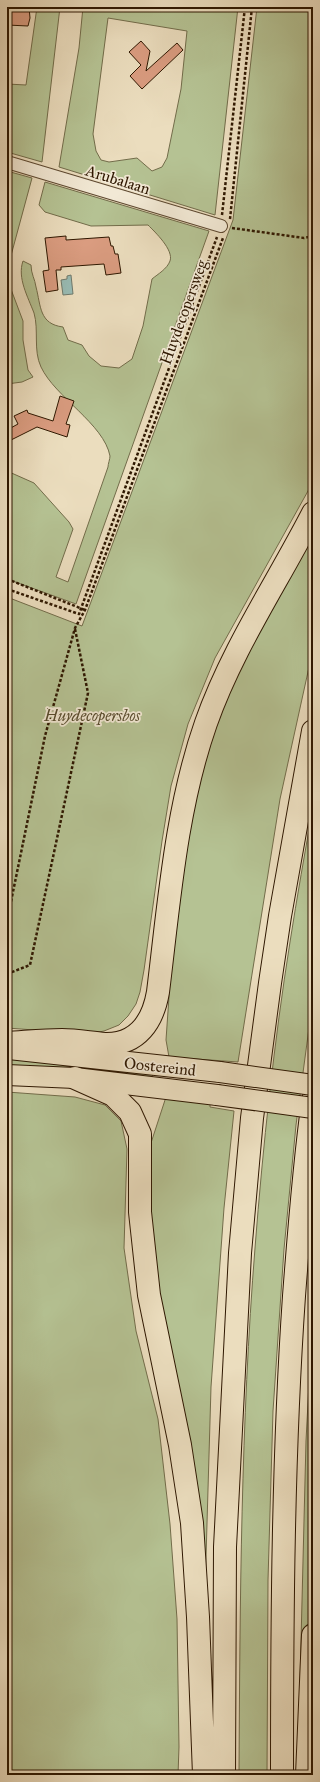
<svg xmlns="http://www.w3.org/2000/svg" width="320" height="1782" font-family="'IM FELL Great Primer',serif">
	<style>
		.green { fill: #b5c293; stroke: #726c4a; fill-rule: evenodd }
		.water { fill: #98bbb4; stroke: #6e796c }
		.building { fill: #da9c80; stroke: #2e1700 }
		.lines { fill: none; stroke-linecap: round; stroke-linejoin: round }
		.street-casing { stroke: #5d4830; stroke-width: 14 }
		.primary-casing { stroke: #2e1700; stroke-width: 22 }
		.highway-casing { stroke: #2e1700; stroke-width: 24 }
		.path { stroke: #2e1700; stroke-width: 2.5; stroke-dasharray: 3 2; stroke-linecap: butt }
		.street { stroke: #f2e9d5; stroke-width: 12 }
		.primary { stroke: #ebddbe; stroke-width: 20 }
		.highway { stroke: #ebddbe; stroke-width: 22 }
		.primary-bridge-casing { stroke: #2e1700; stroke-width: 22; stroke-linecap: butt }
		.primary-bridge { stroke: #ebddbe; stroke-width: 20 }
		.labels { text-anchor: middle; stroke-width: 3.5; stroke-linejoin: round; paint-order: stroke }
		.street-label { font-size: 16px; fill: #2e1700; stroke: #f2e9d5 }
		.park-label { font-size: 16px; font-style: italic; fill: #564a2c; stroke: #f2e9d5 }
	</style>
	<rect width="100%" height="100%" fill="#ebddbe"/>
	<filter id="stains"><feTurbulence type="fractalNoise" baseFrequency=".005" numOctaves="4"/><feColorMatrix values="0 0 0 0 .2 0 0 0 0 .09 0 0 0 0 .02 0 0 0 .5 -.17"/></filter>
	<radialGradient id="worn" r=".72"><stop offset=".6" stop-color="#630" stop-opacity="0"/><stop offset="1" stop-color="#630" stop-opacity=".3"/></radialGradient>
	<path class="green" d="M37,7H60L42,162L7,152V84L26,85Z
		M83,7H149L174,11L175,7H238L215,215L59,167L79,48ZM108,18L187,31L181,89L167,158L162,167L152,171L137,158L109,162L101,160L96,151L93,134Z
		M257,7H313V482L215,658L188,724L171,786L162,841L144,970L140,992L136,1004L128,1016L119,1025L104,1031L89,1034L7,1028V597L82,626L233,220Z
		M7,171L32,178L9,263V284L23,321V340L28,370L33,377L22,382L7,384Z
		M45,182L209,231L76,604L7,579V471L34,483L69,522L73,529L56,577L68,582L108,467C108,464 110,459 110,456C104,424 55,397 41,367C33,350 39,330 34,313C28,297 17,278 23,261L31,265C31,274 35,279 36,287C41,306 39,324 63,327L68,340L82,345L89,356L101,366L119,368L132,359L143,326L152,279C158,274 167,269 170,261C174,250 155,232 148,225L91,226L45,212L39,205Z
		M313,532V649L280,799L238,1062L169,1057L166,1040L169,997L167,970L194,800L224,699Z
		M313,807V998L296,1125L284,1249L273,1411L268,1580L267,1775H239C240,1599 241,1423 255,1248C263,1145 274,1043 290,942C297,897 305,852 313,807Z
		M7,1057L153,1073L152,1079L7,1066Z
		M7,1092L75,1097L105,1105L121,1121L127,1149L124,1248L136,1331L158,1419L170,1524L177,1619L179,1747L178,1775H7Z
		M166,1097L210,1103V1107L234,1111L224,1208L211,1387L205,1592L148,1256L150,1146Z
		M313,1305V1565L307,1682H300L306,1441Z"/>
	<path class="water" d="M71,275L73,294L63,295L61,280L67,279V276Z"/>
	<path class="building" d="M7,7H29L30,18L28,26L7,25Z
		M141,41L150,51L146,71L177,43L183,50L142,89L130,76L141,65L129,52Z
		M66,236V240L109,237L111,246H113L115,254H118L121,273L106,275L104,264L61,267V270H56L58,290L46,292L43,271L49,270L45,238Z
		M60,396L74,401L66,424L70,425L67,437L37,427L11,440L7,430L18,424L14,416L27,410L28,413L53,421Z"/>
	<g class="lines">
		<defs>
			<path id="street" d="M7,162L221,226"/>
			<path id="primary" d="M9,1049L220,1072
				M7,1075L75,1078L217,1095"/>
			<path id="highway" d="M7,1043C25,1042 44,1040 62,1040C77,1040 91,1043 105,1044C138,1045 153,1021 158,992C169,903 176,808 206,723C232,649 277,583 313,513
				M75,1078L113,1095L130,1112L140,1134V1212L149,1295L180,1445L192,1523L198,1617L204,1775
				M224,1775L225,1547L240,1253L252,1118L270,983L280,916L313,731
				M282,1775C282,1615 283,1455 294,1296C299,1230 304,1165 313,1100
				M307,1775L313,1635"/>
		</defs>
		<use href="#street" class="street-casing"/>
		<use href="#primary" class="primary-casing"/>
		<use href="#highway" class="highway-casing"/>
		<path class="path" d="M222,215L245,7
			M230,219L252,7
			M232,228L304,238L313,236
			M7,579L85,610
			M7,589L79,614L217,237
			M7,921L45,736L75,628L85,610L223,238
			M7,974L30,965L88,693L75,629"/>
		<use href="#street" class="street"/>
		<use href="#primary" class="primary"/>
		<use href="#highway" class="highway"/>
		<defs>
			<path id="primary-bridge" d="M220,1072L313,1085
				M217,1095L313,1108"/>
		</defs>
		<use href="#primary-bridge" class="primary-bridge-casing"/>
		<use href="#primary-bridge" class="primary-bridge"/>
	</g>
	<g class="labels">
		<g class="street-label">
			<text transform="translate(118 179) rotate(17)" y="6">Arubalaan</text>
			<text transform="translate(183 312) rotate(-70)" y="6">Huydecopersweg</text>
			<text transform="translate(160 1066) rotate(6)" y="6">Oostereind</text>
		</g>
		<g class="park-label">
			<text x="92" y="721">Huydecopersbos</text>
		</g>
	</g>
	<rect width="320" height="1782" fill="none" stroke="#ebddbe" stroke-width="24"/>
	<rect x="8" y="8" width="304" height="1766" fill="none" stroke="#2e1700" stroke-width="2"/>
	<rect x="12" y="12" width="296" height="1758" fill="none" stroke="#2e1700"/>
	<rect width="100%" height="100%" filter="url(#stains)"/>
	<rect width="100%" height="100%" fill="url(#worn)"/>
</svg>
